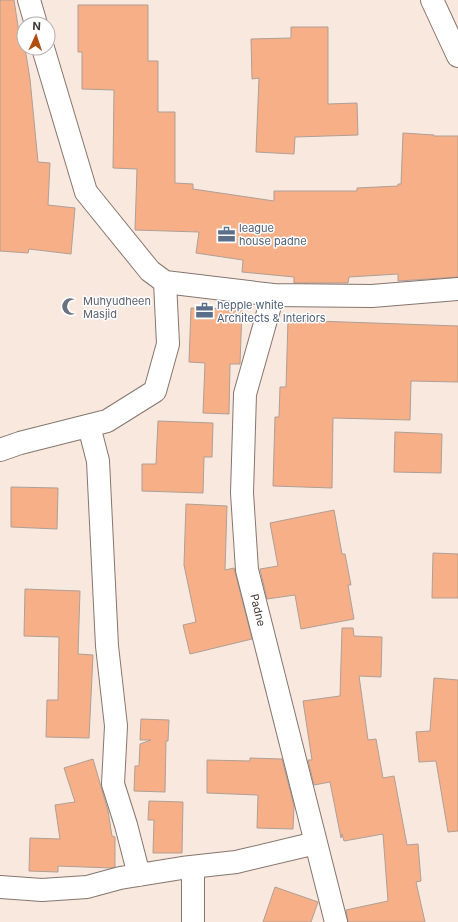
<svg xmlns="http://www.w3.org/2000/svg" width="458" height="922" font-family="Inter,sans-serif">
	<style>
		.building { fill: #f7af88; stroke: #af9f96 }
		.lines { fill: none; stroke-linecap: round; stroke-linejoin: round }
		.minor-casing { stroke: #85766d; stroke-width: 24 }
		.secondary-casing { stroke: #85766d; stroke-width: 24 }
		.minor { stroke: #fff; stroke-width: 22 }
		.secondary { stroke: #fff; stroke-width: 22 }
		.labels { text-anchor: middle; stroke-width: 3; stroke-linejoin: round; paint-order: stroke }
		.service-label { font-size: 11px; fill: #4e5e75; stroke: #fff; text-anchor: start }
		.worship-label { font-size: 11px; fill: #5b616d; stroke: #fff; text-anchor: start }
		.street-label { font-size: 11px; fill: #3f3834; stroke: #fff }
	</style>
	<rect width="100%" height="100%" fill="#f9e8de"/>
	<path class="building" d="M0,0H14L20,39H24V48H25L30,79L38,162L50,163L48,205L75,208L71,254L29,249L28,253L0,251Z
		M78,5H148V61H158V112H175V183L193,184V189L274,201V191H357V188L398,186V184H401L403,133L434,135V136H458V277L398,281V274L349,277L348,283H294V277L242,272L243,260L196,253L199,232L135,230L137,169L113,168L114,90L82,89V52H78Z
		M291,27H328V104L357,103L358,135L295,137L294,154L256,152L259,78L252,79L251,39L291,38Z
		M191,308L242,309L240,364H230L229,414L203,413L205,363L189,362Z
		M288,320L458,326V382L411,381L410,420L333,418L332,488L273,486L275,417H279L280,387H286Z
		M158,421L213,423L212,457H204L203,493L142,491V464H156Z
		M395,432L442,434L441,473L394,472Z
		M11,487L58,488L57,529L11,527Z
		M186,504L227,506L225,570L234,568L252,639L190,654L183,625L196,622L184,565Z
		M334,510L342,554H345L351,585H348L354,619L301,629L295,595L267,599L260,569L278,566L270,523Z
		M433,553L458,554V598H432Z
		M25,589L80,591L78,654L93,655L89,738L46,737L47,700H58L59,637L24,636Z
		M342,628H353L354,636L382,637L381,677L359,676L368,740L376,739L383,778L394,776L407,845L418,844L421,881L416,882L425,922H348L346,910L388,901L383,834L344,841L342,834L341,838L330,782L314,785L308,760H312L303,701L340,696Z
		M434,678L458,680V831L448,832L436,761L419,762L416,732L430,731Z
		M141,719L169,720L168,741H166L165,792L134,791L135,766H139L140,744L151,740H140Z
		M250,758L282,759L294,806L293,829L257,828L258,795L207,793V760L250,761Z
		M93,759L108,811L112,836L115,837V867L111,868L58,866V872L29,871L30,838L60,839L55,805L75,802L64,768Z
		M149,801L183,802L182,853H153L154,820H148Z
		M275,887L318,902L311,922H263Z"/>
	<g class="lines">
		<defs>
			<path id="minor" d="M432,0L458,56
				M273,295L245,394L242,493L247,570L336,922
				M89,426L98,461L107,646L116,726L113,784L126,825L139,875
				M0,450L20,443L107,421L155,391L168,344L165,282
				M193,867V922
				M0,887L42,890L87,887L120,878L182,868L236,862L316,843"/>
			<path id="secondary" d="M29,0L36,24
				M43,48L86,192L150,271L165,282L273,295L372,296L458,289"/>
		</defs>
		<use href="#minor" class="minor-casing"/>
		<use href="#secondary" class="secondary-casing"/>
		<use href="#minor" class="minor"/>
		<use href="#secondary" class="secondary"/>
	</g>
	<defs>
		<symbol id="office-bare" viewBox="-9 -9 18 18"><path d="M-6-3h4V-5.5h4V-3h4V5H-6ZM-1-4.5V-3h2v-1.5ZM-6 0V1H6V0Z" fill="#5c6f8a" stroke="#fff" stroke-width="2.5" paint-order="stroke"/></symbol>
		<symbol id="mosque-bare" viewBox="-9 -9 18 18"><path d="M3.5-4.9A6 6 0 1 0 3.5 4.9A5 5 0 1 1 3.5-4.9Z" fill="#6b7280" stroke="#fff" stroke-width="2.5" paint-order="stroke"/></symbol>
	</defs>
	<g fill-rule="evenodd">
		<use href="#office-bare" x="214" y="222" width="25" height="25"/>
		<use href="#mosque-bare" x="58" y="294" width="25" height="25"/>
		<use href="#office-bare" x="192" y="298" width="25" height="25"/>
	</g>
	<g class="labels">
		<g class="service-label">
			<text x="239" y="232">league<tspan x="239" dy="13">house padne</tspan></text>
			<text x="217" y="309">hepple white<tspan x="217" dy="13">Architects &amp; Interiors</tspan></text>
		</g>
		<g class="worship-label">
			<text x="83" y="305">Muhyudheen<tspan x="83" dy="13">Masjid</tspan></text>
		</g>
		<g class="street-label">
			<text transform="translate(258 610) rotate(76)" y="4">Padne</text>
		</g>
	</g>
	<g transform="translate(36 36) rotate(3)"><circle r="19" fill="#ffffff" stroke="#b2afae"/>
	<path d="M0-3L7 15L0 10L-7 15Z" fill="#af4d0e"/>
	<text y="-6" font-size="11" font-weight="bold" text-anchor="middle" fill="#3f3834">N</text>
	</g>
</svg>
